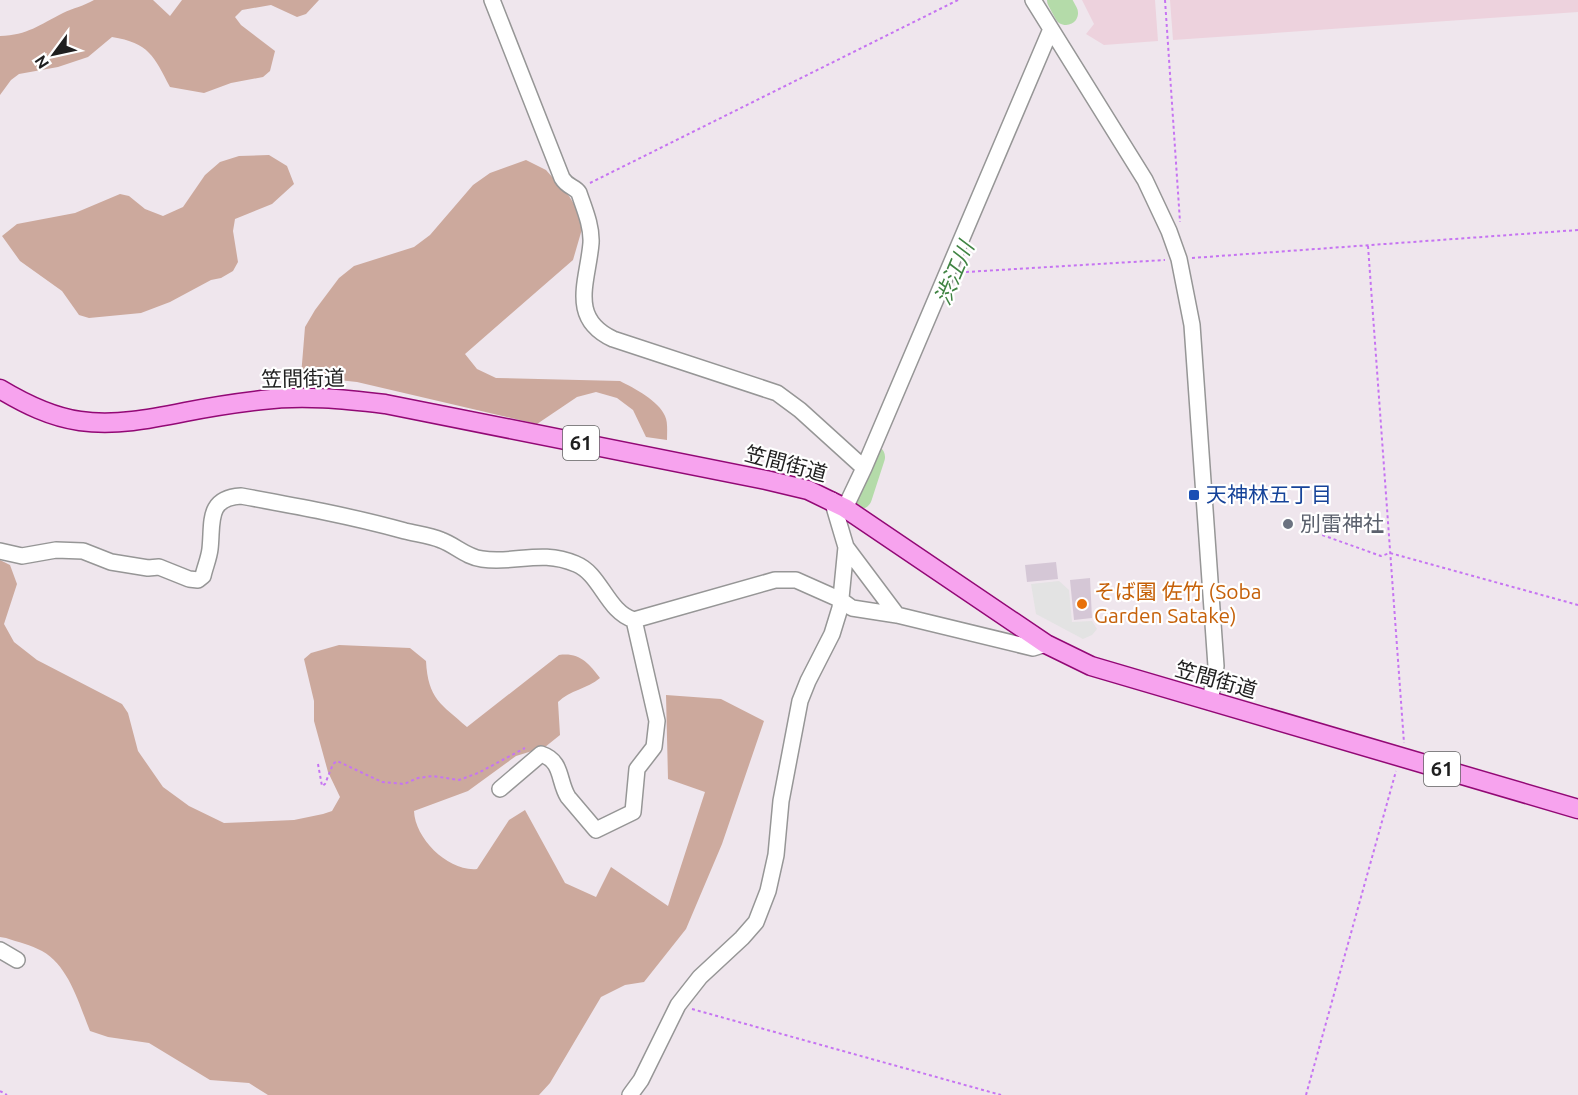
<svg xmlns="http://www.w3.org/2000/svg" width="1578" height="1095" font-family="Ubuntu,'Noto Sans JP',sans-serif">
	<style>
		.farmland { fill: #edd2dd }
		.forest { fill: #cca99d }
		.parking { fill: #e3e3e3 }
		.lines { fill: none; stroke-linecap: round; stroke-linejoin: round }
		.river { stroke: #b4dba9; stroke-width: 24 }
		.building { fill: #d5c7d6 }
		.minor-casing { stroke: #969696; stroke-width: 18 }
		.major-casing { stroke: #920875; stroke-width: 21 }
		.path { stroke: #c674f2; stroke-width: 2; stroke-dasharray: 3 3; stroke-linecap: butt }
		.minor { stroke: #fff; stroke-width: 15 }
		.major { stroke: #f7a3ee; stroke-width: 18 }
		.transit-dot { fill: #1a4fb4; stroke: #fff; stroke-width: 2 }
		.worship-dot { fill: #6b7280; stroke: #fff; stroke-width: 2 }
		.food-dot { fill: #e8710a; stroke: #fff; stroke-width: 2 }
		.labels { text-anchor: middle; stroke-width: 4.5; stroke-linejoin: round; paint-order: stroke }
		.shield { fill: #fff; stroke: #626262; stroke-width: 1.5 }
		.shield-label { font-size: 20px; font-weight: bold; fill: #1f1f1f }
		.street-label { font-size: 21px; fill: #1f1f1f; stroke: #fff }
		.transit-label { font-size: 21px; fill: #164399; stroke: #fff; text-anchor: start }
		.worship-label { font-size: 21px; fill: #5b616d; stroke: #fff; text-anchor: start }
		.food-label { font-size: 21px; fill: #c56008; stroke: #fff; text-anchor: start }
		.water-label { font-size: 22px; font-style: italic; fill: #408443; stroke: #fff }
	</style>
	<rect width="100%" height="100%" fill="#efe6ed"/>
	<path class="farmland" d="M1082,0H1155L1158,41L1104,45L1086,34L1094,24Z
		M1170,0H1578V12L1173,40Z"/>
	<path class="forest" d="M94,0H153L170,16L182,0H319L306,14L297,17L271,5L242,10L235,17L241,25L275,51L270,71L263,77L231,83L204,93L170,87C154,56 149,43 112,37L88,57L58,67L19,74L11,80L0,95V36C28,35 39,25 63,13C73,8 84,6 94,0Z
		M269,155L287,166L294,184L272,204L235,219L233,231L238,262L233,271L221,278L211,280L170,302L141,313L89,318L79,315L62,291L20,261L2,236L17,224L75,213L120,194L129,196L145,209L163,216L183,207L205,175L220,162L239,156Z
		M526,160L546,170L569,196L580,214L582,229L573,260L465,354L477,369L496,378L620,381C634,388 659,401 665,416C668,422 667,432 667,440L646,437L633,410L617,398L596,392L577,397L537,424L357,382L301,376L305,327L315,310L339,278L354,266L414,247L430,235L473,185L490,173Z
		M0,560L10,565L17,584L4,624L14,642L37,660L122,704L128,713L138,751L163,787L189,806L224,823L294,820L323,814L332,811L340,797L328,772L314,721V701L304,659L311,653L339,645L410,648L426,661C428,699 441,704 467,727L559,655C579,652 589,663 600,678C587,689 570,690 558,702L560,735L545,747L516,756L468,791L414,811C415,839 449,872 477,869L509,820L525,810L565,883L596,897L611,867L668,906L705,792L668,779L666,695L721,699L764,721L722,844L686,929L644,982L625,985L601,997L550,1083L539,1095H268L249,1083L210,1080L149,1043L108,1037L90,1031C79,1004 69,966 42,951C31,945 18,942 6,938L0,937Z"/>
	<path class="parking" d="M1059,581L1069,590L1072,622L1092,621L1097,629L1092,635L1083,639L1036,614L1031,584Z"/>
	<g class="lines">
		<path class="river" d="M1059,0L1066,13
			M860,497L873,457"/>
	</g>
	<path class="building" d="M1056,562L1058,579L1027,582L1025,565Z
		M1090,578L1092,618L1074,620L1070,580Z"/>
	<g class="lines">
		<defs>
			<path id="minor" d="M492,0L562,178C568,188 575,186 579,193C584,208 592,226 591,243C588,281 568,318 613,339L777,393L800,410L864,468
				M1033,0L1145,180L1169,231L1179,259L1192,325L1216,666L1210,702
				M845,508L864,468L1051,29
				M846,547L897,615
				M0,551L22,556L56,550L83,551L111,562L148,568L159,567L189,579L198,580L203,576C205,567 209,558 210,549C213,523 206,498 241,496C296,506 351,516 405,531C417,534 430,535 441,540C455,545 466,557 482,559C516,564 541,549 576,564C601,574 607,612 634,620L775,580H796L841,600L852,608L897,615L1033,648L1046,644
				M500,789L541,754C563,761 558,781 568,797L596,830L633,812L637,769L654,747L657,721L634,620
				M0,950L17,960
				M630,1095L641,1080L678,1005L700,977L742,938L756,922L768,891L776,855L781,801L800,701L808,681L832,634L840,608L846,547L832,500"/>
			<path id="major" d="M0,389C25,404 51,417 80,421C115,426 150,419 185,412C210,407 236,403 262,400C303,395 343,399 385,404L766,480L808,490L845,508L1046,644L1091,666L1578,809"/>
		</defs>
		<use href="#minor" class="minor-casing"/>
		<use href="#major" class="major-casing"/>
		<path class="path" d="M1165,0L1180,222
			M590,183L958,0
			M1368,246L1404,743
			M1192,258L1578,230
			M966,272L1165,260
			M1311,531L1381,556L1390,553L1578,605
			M318,764L322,786L325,784L333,764L337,761L382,782L404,784L418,778L433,776L459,780L478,773L525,748
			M692,1009L1001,1095
			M0,1091L7,1095
			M1306,1095L1396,771"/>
		<use href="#minor" class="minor"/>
		<use href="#major" class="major"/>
	</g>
	<rect class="transit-dot" x="1188" y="489" width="12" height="12" rx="3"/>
	<circle class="worship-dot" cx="1288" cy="524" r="6"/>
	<circle class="food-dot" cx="1082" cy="604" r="6"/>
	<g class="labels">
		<g class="shield">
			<rect x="563" y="426" width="36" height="34" rx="4.5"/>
			<rect x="1424" y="752" width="36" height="34" rx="4.5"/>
		</g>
		<g class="shield-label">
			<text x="581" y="450">61</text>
			<text x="1442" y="776">61</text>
		</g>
		<g class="street-label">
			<text transform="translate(303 379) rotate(-1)" y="7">笠間街道</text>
			<text transform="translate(786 464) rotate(15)" y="7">笠間街道</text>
			<text transform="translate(1216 680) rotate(16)" y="7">笠間街道</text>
		</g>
		<g class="transit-label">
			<text x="1206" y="502">天神林五丁目</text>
		</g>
		<g class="worship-label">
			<text x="1300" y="531">別雷神社</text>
		</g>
		<g class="food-label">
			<text x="1094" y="599">そば園 佐竹 (Soba<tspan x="1094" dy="24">Garden Satake)</tspan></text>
		</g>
		<g class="water-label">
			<text transform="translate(954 273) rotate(-67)" y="8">渋江川</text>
		</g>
	</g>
	<g transform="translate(54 54) rotate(237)" stroke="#ffffff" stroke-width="4.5" paint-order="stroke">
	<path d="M0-4.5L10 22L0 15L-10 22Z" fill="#1f1f1f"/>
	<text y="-9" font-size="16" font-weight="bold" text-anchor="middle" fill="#1f1f1f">N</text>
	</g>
</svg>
